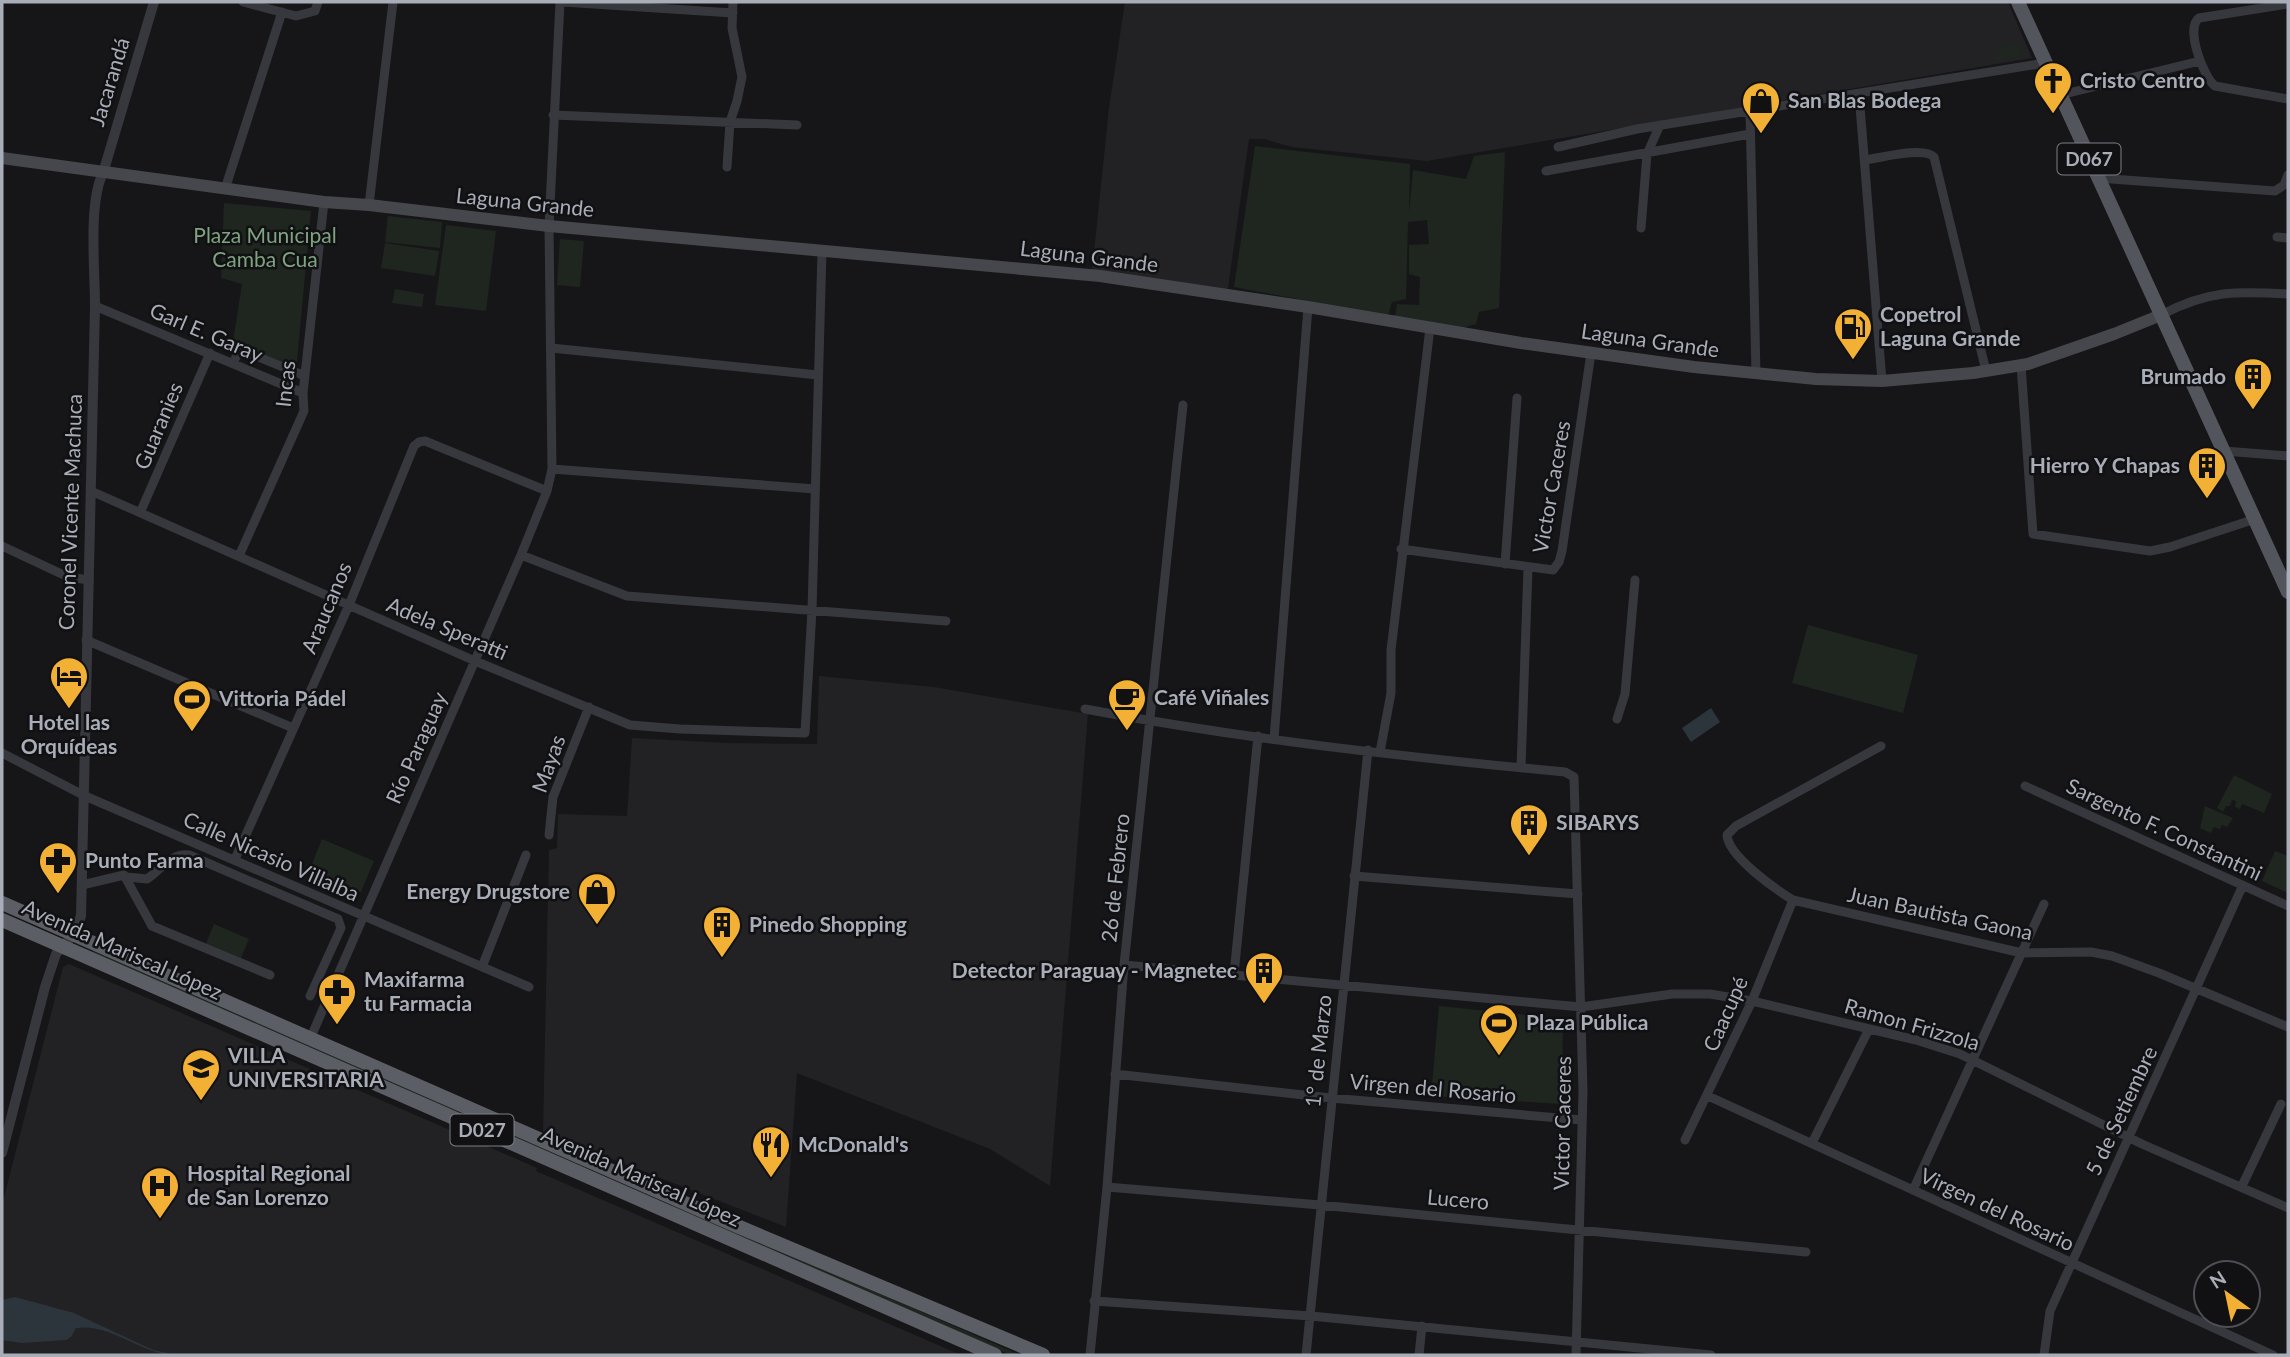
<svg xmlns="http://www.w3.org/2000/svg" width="2290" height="1357" font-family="Lato,sans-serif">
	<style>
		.built { fill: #222225 }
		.green { fill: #1e261f }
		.water { fill: #2c353c }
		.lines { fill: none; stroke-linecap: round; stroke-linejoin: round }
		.minor { stroke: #37383d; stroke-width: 9 }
		.tertiary { stroke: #37383d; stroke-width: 10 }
		.secondary { stroke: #45474d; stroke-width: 12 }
		.primary { stroke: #53555c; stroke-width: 14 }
		.trunk { stroke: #5b5e65; stroke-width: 14 }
		.labels { text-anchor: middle; stroke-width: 5; stroke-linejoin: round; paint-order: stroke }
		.shield { fill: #111113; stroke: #7b7e86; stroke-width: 2 }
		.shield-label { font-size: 19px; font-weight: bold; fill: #a8adb8 }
		.poi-label { font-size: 21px; font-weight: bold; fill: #a8adb8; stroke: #111113; text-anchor: start }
		.street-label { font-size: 21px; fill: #a8adb8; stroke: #111113 }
		.park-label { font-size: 21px; fill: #7fa381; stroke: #111113 }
	</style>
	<rect width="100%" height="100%" fill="#161618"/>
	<path class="built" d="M1125,2H2008L2032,58L1427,161L1292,147L1264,139H1249L1227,295L1092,271L1109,108Z
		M819,676L934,687L1088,714L1050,1186L990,1149L797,1073L786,1227L543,1132L549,850L557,848L558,814L627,816L632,738L726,743L817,744Z
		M69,964L537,1168L536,1171L961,1355H2V1205L63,967Z"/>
	<path class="green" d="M2016,45L2023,49L2020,56L1994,60L2002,47Z
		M1255,146L1410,164L1409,213L1413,170L1466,179L1474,156L1505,152L1499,308L1479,312L1476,324L1462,328L1395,317L1397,304L1419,305L1420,277L1409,274V245L1429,244L1427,220L1408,222L1406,299L1392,302L1388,316L1234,287Z
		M224,203L311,211L296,372L231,354L242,284L221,278Z
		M388,216L442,222L440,248L385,242Z
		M446,225L496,231L486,311L435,305Z
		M560,239L584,241L580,287L557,285Z
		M385,243L439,251L435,276L381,268Z
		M395,289L424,294L422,307L392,303Z
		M1808,625L1918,655L1903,713L1792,683Z
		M2234,775L2272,794L2264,813L2242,804L2240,809L2235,807L2236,801L2232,800L2230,806H2226L2223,812L2217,808Z
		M2205,806L2233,818L2227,827L2222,825L2220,829L2214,827L2211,833L2200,828Z
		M322,839L374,861L361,892L309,871Z
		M2275,851L2288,856V893L2262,881Z
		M214,924L249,939L241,958L206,944Z
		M95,950L592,1170L573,1164L92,952Z
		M1439,1006L1563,1019L1562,1104L1431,1096Z
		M673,1203L1020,1355H1010L674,1208L671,1204Z"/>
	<path class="water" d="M1711,708L1720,722L1691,742L1682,728Z
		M15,1297L74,1313L153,1350L176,1355C141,1355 112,1323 76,1328L71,1337L66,1340L22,1343L2,1340V1300Z"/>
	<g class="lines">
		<path class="minor" d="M243,2L296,16L315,11L318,2
			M563,2L733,13
			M2288,4L2199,18C2185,28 2203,76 2215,86L2288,99
			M1859,94L1882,381
			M2060,95L2200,61
			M1750,112L1756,374
			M553,115L797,125
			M1558,147L1637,129L2045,63
			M1865,160C1880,158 1924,146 1934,157L1986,371
			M727,167L730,122L737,101L742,77L732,28L733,2
			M1546,171L1750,134
			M2098,178L2275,191L2284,185L2288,175
			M225,189L282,12
			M369,205L393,2
			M1641,228L1647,154L1660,125
			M2277,237L2288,238
			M95,306L303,393
			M2161,315C2208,290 2237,291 2288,294
			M551,348L818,375
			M233,363L238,353L246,352L305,376
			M2021,365L2033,534L2150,551L2170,547L2255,519
			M2224,451L2288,456
			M552,469L815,489
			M91,491L475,661L630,725L680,729L805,733L812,610L822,251
			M140,513L210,353
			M2,546L68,577L89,580
			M1401,549L1553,570L1559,562L1562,551L1591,353
			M521,555L627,596L946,621
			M239,556L304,411L303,393L324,202
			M1505,564L1517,398
			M86,640L293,728
			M1085,709C1243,739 1405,757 1565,772L1574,777L1583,1091L1576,1355
			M1617,719L1625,694L1635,580
			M1274,739L1308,307
			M1881,746L1736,826L1727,835C1728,856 1775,889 1793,900L2022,953L2091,952L2112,956L2159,973L2288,1027
			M1380,752L1391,693V650L1430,328
			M2,753L85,796L529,987
			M1521,768L1528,568
			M2025,786L2288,906
			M549,835L553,797L589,707
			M235,859L349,605L414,446L419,442L425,441L547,491
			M1354,876L1578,894
			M127,877L147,879C161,870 170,853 189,855L338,919L341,928L310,996
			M82,885L124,875L152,926L270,975
			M1124,965L1581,1007L1672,994H1710L1752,1001L1916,1040L1960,1054L2142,1144L2288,1208
			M482,967L526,855
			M1234,974L1258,736
			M310,1039L521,555L547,491L552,469L549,226L560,2
			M1115,1074L1331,1098L1582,1120
			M1708,1096L2273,1355
			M1685,1140L1752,1001L1793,900
			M1812,1143L1869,1029
			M2242,1186L2281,1104
			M1107,1187L1320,1205L1806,1252
			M1913,1190L2044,904
			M1094,1301L1311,1316L1711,1355
			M1090,1355L1107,1187L1124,965L1183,405
			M1306,1355L1368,750
			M1419,1355L1422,1326
			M2044,1355L2050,1311L2243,885"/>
		<path class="tertiary" d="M2,1153L45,987L56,954L73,935L81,916L95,306C95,270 88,203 103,173L154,2"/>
		<path class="secondary" d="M2,158L324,202L369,205L549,226L1100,276L1308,307L1521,343L1694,367L1816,379L1882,381L1973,373L2028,364L2114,334L2161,315"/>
		<path class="primary" d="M2018,2L2288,592"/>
		<path class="trunk" d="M2,903L737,1226L1043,1355
			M2,920L995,1355"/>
	</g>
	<defs>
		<symbol id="church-pin" viewBox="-11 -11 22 30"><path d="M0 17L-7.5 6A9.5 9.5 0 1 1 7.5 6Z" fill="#f2b134" stroke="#111113"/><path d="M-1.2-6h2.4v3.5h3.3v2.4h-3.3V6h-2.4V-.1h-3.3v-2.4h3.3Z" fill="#111"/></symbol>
		<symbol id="shop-pin" viewBox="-11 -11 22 30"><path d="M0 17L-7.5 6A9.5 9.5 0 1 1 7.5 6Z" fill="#f2b134" stroke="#111113"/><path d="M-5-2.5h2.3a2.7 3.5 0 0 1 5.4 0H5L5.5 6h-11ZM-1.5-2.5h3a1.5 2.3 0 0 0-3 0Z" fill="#111"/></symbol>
		<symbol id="fuel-pin" viewBox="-11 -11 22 30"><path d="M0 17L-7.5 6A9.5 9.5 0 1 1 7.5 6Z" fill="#f2b134" stroke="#111113"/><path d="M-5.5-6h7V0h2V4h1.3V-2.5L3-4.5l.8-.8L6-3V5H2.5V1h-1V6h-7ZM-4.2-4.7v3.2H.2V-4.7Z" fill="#111"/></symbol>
		<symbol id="building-pin" viewBox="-11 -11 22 30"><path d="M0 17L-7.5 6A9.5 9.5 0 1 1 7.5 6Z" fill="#f2b134" stroke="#111113"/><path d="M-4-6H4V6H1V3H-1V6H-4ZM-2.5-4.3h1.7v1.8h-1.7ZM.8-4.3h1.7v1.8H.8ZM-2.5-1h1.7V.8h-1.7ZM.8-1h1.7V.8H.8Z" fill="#111"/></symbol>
		<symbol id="hotel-pin" viewBox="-11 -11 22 30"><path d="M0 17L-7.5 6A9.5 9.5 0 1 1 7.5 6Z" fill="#f2b134" stroke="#111113"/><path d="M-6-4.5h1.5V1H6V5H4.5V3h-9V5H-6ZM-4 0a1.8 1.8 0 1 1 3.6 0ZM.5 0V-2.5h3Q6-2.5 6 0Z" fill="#111"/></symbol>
		<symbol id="cafe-pin" viewBox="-11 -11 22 30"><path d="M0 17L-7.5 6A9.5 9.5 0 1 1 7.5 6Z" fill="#f2b134" stroke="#111113"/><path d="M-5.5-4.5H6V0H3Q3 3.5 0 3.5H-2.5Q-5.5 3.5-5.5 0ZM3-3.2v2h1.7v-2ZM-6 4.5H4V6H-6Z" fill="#111"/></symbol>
		<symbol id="stadium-pin" viewBox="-11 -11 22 30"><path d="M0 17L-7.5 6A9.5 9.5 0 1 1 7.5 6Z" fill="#f2b134" stroke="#111113"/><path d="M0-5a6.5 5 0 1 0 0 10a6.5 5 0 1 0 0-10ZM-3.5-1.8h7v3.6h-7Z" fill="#111"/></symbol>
		<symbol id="pharmacy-pin" viewBox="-11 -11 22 30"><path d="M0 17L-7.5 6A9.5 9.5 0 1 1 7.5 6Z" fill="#f2b134" stroke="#111113"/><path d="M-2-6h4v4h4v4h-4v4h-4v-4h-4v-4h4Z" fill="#111"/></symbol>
		<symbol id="university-pin" viewBox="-11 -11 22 30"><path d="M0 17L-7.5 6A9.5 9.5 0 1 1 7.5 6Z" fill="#f2b134" stroke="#111113"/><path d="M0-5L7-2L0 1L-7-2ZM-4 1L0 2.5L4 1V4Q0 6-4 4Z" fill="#111"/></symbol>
		<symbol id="restaurant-pin" viewBox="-11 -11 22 30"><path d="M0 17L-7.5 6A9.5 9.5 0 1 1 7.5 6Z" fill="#f2b134" stroke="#111113"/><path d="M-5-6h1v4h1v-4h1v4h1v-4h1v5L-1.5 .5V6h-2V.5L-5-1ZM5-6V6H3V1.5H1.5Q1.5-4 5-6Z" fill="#111"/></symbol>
		<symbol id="hospital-pin" viewBox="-11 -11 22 30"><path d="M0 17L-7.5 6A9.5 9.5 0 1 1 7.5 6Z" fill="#f2b134" stroke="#111113"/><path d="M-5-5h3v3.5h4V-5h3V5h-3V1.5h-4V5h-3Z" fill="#111"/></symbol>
	</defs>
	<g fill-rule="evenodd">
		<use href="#church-pin" x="2031" y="59" width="44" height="60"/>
		<use href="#shop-pin" x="1739" y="79" width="44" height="60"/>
		<use href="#fuel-pin" x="1831" y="305" width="44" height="60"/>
		<use href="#building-pin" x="2231" y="355" width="44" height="60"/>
		<use href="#building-pin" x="2185" y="444" width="44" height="60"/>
		<use href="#hotel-pin" x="47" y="654" width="44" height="60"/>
		<use href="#cafe-pin" x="1105" y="676" width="44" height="60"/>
		<use href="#stadium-pin" x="170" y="677" width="44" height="60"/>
		<use href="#building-pin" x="1507" y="801" width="44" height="60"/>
		<use href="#pharmacy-pin" x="36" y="839" width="44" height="60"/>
		<use href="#shop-pin" x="575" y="870" width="44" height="60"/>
		<use href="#building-pin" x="700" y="903" width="44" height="60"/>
		<use href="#building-pin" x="1242" y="949" width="44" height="60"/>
		<use href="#pharmacy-pin" x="315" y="970" width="44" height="60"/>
		<use href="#stadium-pin" x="1477" y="1001" width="44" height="60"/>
		<use href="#university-pin" x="179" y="1046" width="44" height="60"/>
		<use href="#restaurant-pin" x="749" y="1123" width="44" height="60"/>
		<use href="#hospital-pin" x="138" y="1164" width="44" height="60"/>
	</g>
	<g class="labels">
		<g class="shield">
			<rect x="2057.5" y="143.5" width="63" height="31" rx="5"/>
			<rect x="450.5" y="1114.5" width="63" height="31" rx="5"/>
		</g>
		<g class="shield-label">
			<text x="2089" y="166">D067</text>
			<text x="482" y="1137">D027</text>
		</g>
		<g class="poi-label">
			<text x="2080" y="88">Cristo Centro</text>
			<text x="1788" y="108">San Blas Bodega</text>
			<text x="1880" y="322">Copetrol<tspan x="1880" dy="24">Laguna Grande</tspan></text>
			<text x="2226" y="384" text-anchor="end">Brumado</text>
			<text x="2180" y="473" text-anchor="end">Hierro Y Chapas</text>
			<text x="1154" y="705">Café Viñales</text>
			<text x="219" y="706">Vittoria Pádel</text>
			<text x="69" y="730" text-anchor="middle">Hotel las<tspan x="69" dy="24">Orquídeas</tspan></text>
			<text x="1556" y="830">SIBARYS</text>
			<text x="85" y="868">Punto Farma</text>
			<text x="570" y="899" text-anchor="end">Energy Drugstore</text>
			<text x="749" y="932">Pinedo Shopping</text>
			<text x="1237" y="978" text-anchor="end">Detector Paraguay - Magnetec</text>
			<text x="364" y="987">Maxifarma<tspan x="364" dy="24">tu Farmacia</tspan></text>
			<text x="1526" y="1030">Plaza Pública</text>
			<text x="228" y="1063">VILLA<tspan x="228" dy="24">UNIVERSITARIA</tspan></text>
			<text x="798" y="1152">McDonald's</text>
			<text x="187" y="1181">Hospital Regional<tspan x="187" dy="24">de San Lorenzo</tspan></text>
		</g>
		<g class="street-label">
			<text transform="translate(110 82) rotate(-73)" y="7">Jacarandá</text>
			<text transform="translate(525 203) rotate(6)" y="7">Laguna Grande</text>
			<text transform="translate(1089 257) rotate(7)" y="7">Laguna Grande</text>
			<text transform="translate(206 333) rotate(23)" y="7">Garl E. Garay</text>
			<text transform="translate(1650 341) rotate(8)" y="7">Laguna Grande</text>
			<text transform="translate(286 384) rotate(-84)" y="7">Incas</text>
			<text transform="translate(159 426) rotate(-67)" y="7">Guaranies</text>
			<text transform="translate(1552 487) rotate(-80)" y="7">Victor Caceres</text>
			<text transform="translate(71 512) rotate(-88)" y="7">Coronel Vicente Machuca</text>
			<text transform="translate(327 608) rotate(-67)" y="7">Araucanos</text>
			<text transform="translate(447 629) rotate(23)" y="7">Adela Speratti</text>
			<text transform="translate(417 748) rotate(-66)" y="7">Río Paraguay</text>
			<text transform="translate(549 764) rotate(-70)" y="7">Mayas</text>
			<text transform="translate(2164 830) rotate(25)" y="7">Sargento F. Constantini</text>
			<text transform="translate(271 857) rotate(24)" y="7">Calle Nicasio Villalba</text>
			<text transform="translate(1116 878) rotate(-84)" y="7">26 de Febrero</text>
			<text transform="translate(1940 914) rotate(12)" y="7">Juan Bautista Gaona</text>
			<text transform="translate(122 950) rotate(24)" y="7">Avenida Mariscal López</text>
			<text transform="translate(1726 1014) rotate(-66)" y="7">Caacupé</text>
			<text transform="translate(1912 1025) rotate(16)" y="7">Ramon Frizzola</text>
			<text transform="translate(1319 1051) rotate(-84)" y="7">1° de Marzo</text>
			<text transform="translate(1433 1089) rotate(5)" y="7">Virgen del Rosario</text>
			<text transform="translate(2122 1111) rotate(-65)" y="7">5 de Setiembre</text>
			<text transform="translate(1563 1123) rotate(-89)" y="7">Victor Caceres</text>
			<text transform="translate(641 1177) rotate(24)" y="7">Avenida Mariscal López</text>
			<text transform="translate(1458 1200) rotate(5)" y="7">Lucero</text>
			<text transform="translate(1997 1210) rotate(25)" y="7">Virgen del Rosario</text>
		</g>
		<g class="park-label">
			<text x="265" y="243">Plaza Municipal<tspan x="265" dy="24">Camba Cua</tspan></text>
		</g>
	</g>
	<rect width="2290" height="1357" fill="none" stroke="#a8adb8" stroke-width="7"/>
	<g transform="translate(2227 1294) rotate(327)"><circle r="33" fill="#111113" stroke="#4d4f55" stroke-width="2"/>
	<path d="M0-5L12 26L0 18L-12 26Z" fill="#f2b134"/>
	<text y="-10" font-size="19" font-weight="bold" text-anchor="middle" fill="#a8adb8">N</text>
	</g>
</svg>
